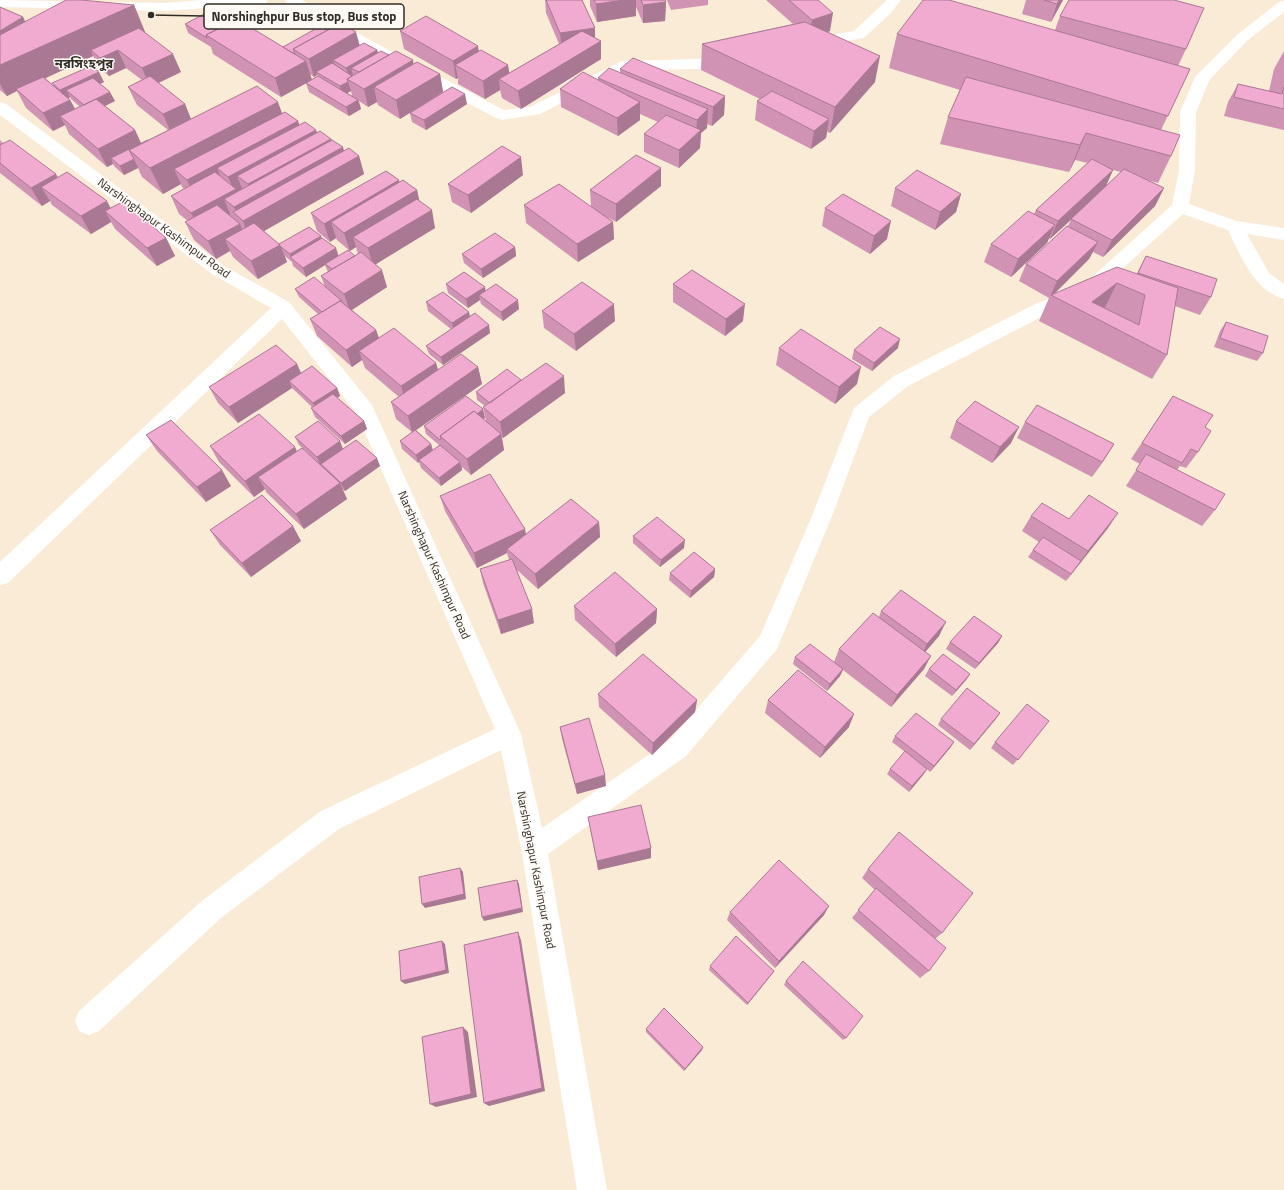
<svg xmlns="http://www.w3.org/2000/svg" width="1284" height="1190" font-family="'Titillium Web','Noto Sans Bengali',sans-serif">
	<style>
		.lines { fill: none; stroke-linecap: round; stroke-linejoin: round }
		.minor { fill: #fff; fill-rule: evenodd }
		.highway { fill: #fff; fill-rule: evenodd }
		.wall { fill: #d093b3; fill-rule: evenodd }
		.shaded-wall { fill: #a97892; fill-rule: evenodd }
		.building { fill: #f2abd0; stroke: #a97892; fill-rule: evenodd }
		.labels { text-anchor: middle; stroke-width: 3; stroke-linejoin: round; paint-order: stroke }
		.street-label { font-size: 12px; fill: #322c25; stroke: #fdfaf6 }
		.far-district-label { font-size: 13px; font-weight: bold; fill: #322c25; stroke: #fdfaf6 }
		.leader { fill: none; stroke: #322c25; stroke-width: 1.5 }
		.callout-dot { fill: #322c25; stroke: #fdfaf6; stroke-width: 1.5 }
		.callout { fill: #fdfaf6; stroke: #322c25; stroke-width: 1.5 }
		.callout-label { font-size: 13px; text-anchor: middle; font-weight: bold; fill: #322c25 }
	</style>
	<rect width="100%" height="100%" fill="#faebd7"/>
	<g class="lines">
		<path class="minor" d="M285,0H302L368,39L504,110L530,107L622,61L697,59L729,54L734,55L736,58L734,61L697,69L625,70L540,114L502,120L496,118L358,45L287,3Z
			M887,0H901L891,13L864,38L811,47L806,46L804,43L806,40L811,39L854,31Z
			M1284,1V12L1248,40L1210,79L1196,112L1195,170L1189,204L1236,221L1284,228V240L1247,234L1269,273L1284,284V299C1253,290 1241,256 1228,230L1183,214L1093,295L1047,314L908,386L869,417L832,516L777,649L686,756L548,854L607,1190H577L521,848L501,750L339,829L221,918L99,1031L89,1035L79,1031L75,1021L79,1011L203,900L321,811L495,729L357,414L282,319L8,583L0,585V562L271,308L212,274L0,115V102L6,104L224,266L289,302L372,405L521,734L542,828L670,740L760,636L812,516L854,408L894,376L1035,304L1081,287L1172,205L1179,170L1180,112L1195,77L1238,34L1279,2Z"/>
		<path class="highway" d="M0,0L165,3L202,0H268L266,3L261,4L165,11L0,7Z"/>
	</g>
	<path class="wall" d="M545,0H582L595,28V38L601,41V59L521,109L502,98L500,90L485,99L458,84V78L456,79L404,49L400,31L479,51L508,65L509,73L559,44L546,13Z
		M590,0H665L666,2L665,21L643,23L636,7V16L597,22L590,6Z
		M667,0H708V5L671,10Z
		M766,0H818L830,31L828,32L875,82L830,133L827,132L826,138L811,149L755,120L757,101L760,99L701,70L702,44L793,24Z
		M1026,0H1063L1051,22L1022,14Z
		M134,5L145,32H144L181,72L158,83L185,104L191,119L282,113L298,121L299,125L316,130L317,133L331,139L344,151L359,156L364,174L264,231L279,244L322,238L338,256H355L358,254L356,247L350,251L337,240L336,238L330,242L317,231L311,213L399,180V183L417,190L419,201L435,228L375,264L387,287L352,310L376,330L379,338L436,363L438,370L478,367L482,384L416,430L431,444L433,450L439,445L426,434L424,426L485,418L483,419L486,421L483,407L485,406L477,400L476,392L521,380L565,393L503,438L502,437L504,450L471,475L462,467V470L441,486L421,468L419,462L418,463L402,449L400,441L412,432L396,419L391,402L399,397L365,368L362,360L352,367L317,336L310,319L318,314L299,297L295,289L325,287L321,276L328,272L325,265L306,277L293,266L292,262L285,256L287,262L258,279L233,257L230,251L216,259L194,240L185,222L188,221L179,214L171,196L184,189L182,187L181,184L163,194L142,177L138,168L124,175L115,167L113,164L107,167L69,134L65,125L53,131L26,108L17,91L7,96L0,90V7L23,17L25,22ZM93,56L99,68L109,76L126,68L142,80L128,87L137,105L168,130L148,140L141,143L135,130L105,106L115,101L100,84L104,82L53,85L45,78ZM70,97L71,99L80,107L75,109L69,98Z
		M1060,16L1186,49L1178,66L1190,69L1161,130L1171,156L1158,183L1147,180L1164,188L1155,206L1103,257L1093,252L1089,259L1055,293L1137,273L1146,256L1211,297L1200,315L1175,306L1167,355L1152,379L1039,321L1049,298L1019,281L1026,264L1068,226L1071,220L1050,239L1049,238L1047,243L1011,277L984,262L991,244L1034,214L1036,210L1088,163L1075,160L1069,172L940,144L948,117L960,90L889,68L897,34L1055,30ZM1113,170L1121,172L1106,186Z
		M185,24L226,25L283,47L360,45L377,50L378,52L413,60V64L440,74L443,92L400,119L378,105L377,102L368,107L359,101L361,109L349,116L309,92L306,83L318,76L317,75L314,77L310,74L312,80L281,97L213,54L211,47L188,33ZM351,91L352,96L347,93Z
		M1284,51V130L1224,116L1228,102L1238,84L1269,91L1274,69Z
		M620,69L725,96L724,115L712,126L707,124V128L701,133L700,148L679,168L644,152V134L658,122L640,114V120L618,136L561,107L560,89L598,80V78L620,73Z
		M467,104L426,130L412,122L410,113Z
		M0,140L3,143L58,178L111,208L166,238L175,256L157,266L115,229L111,222L91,234L52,205L50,201L42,206L0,173Z
		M661,168V186L616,222L607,217L613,222L614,239L578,262L526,223L524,205L591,206L590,190Z
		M523,175L471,213L452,202L448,184Z
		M895,188L961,194L956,212L935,230L891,206Z
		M825,208L887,239L870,254L822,226Z
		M515,247L516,256L483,278L464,263L462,254Z
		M446,284L485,291L519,309L503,321L481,304L480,300L468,308L448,293Z
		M673,284L743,321L725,336L673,302Z
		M426,302L470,317L490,333L443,365L429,354L426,346L451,329L428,311Z
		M542,311L615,321L576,351L544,328Z
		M1226,322L1263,353L1257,361L1214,347L1220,331Z
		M779,348L857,384L835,404L776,365Z
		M898,348L872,371L852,359L854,350Z
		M297,364L301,373L337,388L340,396L337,398L364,421L367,429L345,444L315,417L311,408H313L292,388L238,423L218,403L209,387Z
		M1173,396L1205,427L1198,452L1186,468L1180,466L1177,470L1215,510L1202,526L1126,486L1140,464L1131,459Z
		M956,421L1011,443L992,463L950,438Z
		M1025,422L1114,444L1104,460L1092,477L1017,438Z
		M146,435L231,486L206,502L157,451Z
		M295,437L343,449L380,466L345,491L342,489L347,499L304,529L266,492L265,489L254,497L219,462L210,446L296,451L309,454L299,445Z
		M440,496L526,534L599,522L600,537L538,589L517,570L534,623L501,634L483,583L480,569L509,560L507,553L477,568L445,511Z
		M1031,516L1069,519L1108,528L1066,581L1028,557L1033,550L1039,542L1022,531Z
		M210,530L301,541L251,577L220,545Z
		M633,536L684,548L660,567L633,543Z
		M715,569L714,577L690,598L669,580L670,573Z
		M574,606L657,609L656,623L616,657L575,620Z
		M881,611L939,636L925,652L924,669L891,707L843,670L840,676L827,691L793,664L795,657L834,662L839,649L879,617Z
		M1002,636L998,643L975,669L946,649L950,642Z
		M929,669L970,674L966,680L952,696L925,676Z
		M598,694L697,700L695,712L652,755L599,707Z
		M768,700L849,727L820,758L765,713Z
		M1000,713L970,750L938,725L941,719Z
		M1049,721L1013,765L991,748L995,742Z
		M560,727L606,786L577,794L562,739Z
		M895,736L954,742L950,748L930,772L927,769L923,775L909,792L887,774L890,769L905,752L892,742Z
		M588,817L651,858L598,870Z
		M868,869L942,933L935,939L929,971L920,978L852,918L875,890L862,878Z
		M730,912L824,915L775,968L727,920Z
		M710,966L774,971L772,974L747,1005L709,970Z
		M786,981L846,1038L843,1040L784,985Z
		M646,1029L702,1050L684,1071L646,1032Z"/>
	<path class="shaded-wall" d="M624,0H636V16L597,22L596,4Z
		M1059,0H1063L1051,22L1057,4Z
		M666,2L665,21L643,23V5Z
		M134,5L145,32L96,54L91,50L93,56L18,91L16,89L17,91L7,96L0,84V65Z
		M833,13L830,31L809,39L812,20Z
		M23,17L32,35L0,55V31Z
		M595,28V44L601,41V59L521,109L518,91L562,52L560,33Z
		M356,32L361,50L333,60L335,65L316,72L317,75L314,77L309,59Z
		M478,46L481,64L455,65L458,78L456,79L453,61Z
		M118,50L126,68L109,76L100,58Z
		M377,50L380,59L351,68L353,75L349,77L346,68Z
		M173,54L181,72L150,87L142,68Z
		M880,56L875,82L830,133L835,107Z
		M413,60L416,78L374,87L377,102L368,107L364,89Z
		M306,61L312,80L281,97L275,78Z
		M508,65L511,84L499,79L500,90L485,99L483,81Z
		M99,72L104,82L73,96L66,90L70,97L65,100L60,90Z
		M440,74L443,92L400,119L396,100Z
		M348,82L351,91L342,96L340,86Z
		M110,92L115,101L88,114L84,105Z
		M465,94L467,104L426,130L424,120Z
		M725,96L724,115L712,126L713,107Z
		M70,100L80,118L60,116L65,125L53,131L43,113Z
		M358,100L361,109L349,116L346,107Z
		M278,102L287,127L298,121L303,137L316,130L321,145L331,139L335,152L343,147L347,163L359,156L364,174L250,239L243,221L238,216L234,207L224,199L230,214L200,231L191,213L234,190L228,177L217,168L223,183L195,198L187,180L174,169L181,184L163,194L150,168ZM237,176L248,184L253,197L243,191Z
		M640,102V120L618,136L617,118Z
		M185,104L192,122L171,133L163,114Z
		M708,109L707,128L701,133L700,148L679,168V150L696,135L697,120Z
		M829,119L826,138L811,149L814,131Z
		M135,130L143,148L129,150L111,158L113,164L107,167L98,149Z
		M1086,133L1075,160L1069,172L1080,145Z
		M521,157L523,175L471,213L468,195Z
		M134,159L138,168L124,175L120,166Z
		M661,168V186L616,222V204Z
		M1113,170L1105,188L1050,239L1058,221Z
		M56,174L66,192L41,187L50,201L42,206L31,188Z
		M399,180L403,198L417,190L421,208L353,237L356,247L350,251L344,233L331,222L336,238L330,242L324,224Z
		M1164,188L1155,206L1103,257L1112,240Z
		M961,194L956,212L935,230L940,212Z
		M107,201L116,219L105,211L111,222L91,234L81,216Z
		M432,210L435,228L373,266L368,248Z
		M891,221L887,239L870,254L874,236Z
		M613,222L614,239L578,262L577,244Z
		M240,224L247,242L225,239L230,251L216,259L208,241Z
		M1055,225L1047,243L1011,277L1018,259Z
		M321,236L324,245L291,258L290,254Z
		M166,238L175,256L157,266L147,248Z
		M1098,242L1089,259L1052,296L1051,295L1057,281Z
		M280,245L287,262L258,279L251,261Z
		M515,247L516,256L483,278L481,269Z
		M336,248L339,257L325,264V265L306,277L303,268Z
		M382,270L387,287L350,311L344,294Z
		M1117,283L1104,309L1092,302Z
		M485,287L486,296L479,295L480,300L468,308L466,299Z
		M518,300L519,309L503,321L501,312Z
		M614,304L615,321L576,351L574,334Z
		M745,304L743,321L725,336L726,319Z
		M469,312L471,320L454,331L452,323Z
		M489,325L490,333L443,365L441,357Z
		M376,330L382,347L359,351L362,360L352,367L346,350Z
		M900,339L898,348L872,371L874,363Z
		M436,363L441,380L406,403L401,386Z
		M297,364L304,380L289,381L292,388L238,423L229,407Z
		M478,367L482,384L412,433L408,416Z
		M861,367L857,384L835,404L839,387Z
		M564,376L565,393L503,438L500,422Z
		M337,388L340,396L317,411L313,403Z
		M483,409L485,418L448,443L442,438Z
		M364,421L367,429L345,444L341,436Z
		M1019,427L1011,443L992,463L1000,447Z
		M501,434L504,450L471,475L467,459Z
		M340,441L343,449L320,465L317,457Z
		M431,444L433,452L419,460V462L418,463L416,455Z
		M1114,444L1104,460L1092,477Z
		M295,447L302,463L258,477L265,489L254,497L245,481Z
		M377,458L380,466L345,491L341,483Z
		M460,462L462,470L441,486L439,478Z
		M222,470L231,486L206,502L197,487Z
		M340,483L347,499L304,529L296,514Z
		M1118,513L1108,528L1066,581L1088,551Z
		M599,522L600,537L538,589L535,574Z
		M293,526L301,541L251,577L242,563Z
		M525,529L528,544L507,549V553L477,568L474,553Z
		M685,540L684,548L660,567L661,560Z
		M715,569L714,577L690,598L691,591Z
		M532,609L534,623L501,634L498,620Z
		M657,609L656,623L616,657L615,644Z
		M946,622L939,636L920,658L927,644Z
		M1002,636L998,643L975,669L979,663Z
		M931,656L924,669L891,707L897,695Z
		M843,669L840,676L827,691L830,684Z
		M970,674L966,680L952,696L956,690Z
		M697,700L695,712L652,755L653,743Z
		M1000,713L996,719L970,750L974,744Z
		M854,714L849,727L820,758L825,747Z
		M954,742L950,748L930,772L934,766Z
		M927,769L923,775L909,792L912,786Z
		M605,775L606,786L577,794L575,784Z
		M651,848V858L598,870L597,861Z
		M460,868L463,872L466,899L425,908L422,904Z
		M517,880L519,884L523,912L484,921L482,917Z
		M829,906L824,915L775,968L779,961Z
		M518,932L521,940L545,1091L489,1106L484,1103Z
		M442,941L445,944L449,973L405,984L401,981Z
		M774,971L772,974L747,1005L748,1003Z
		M463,1027L468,1032L477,1097L436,1107L430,1104Z
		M703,1047L702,1050L684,1071L685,1069Z"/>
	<path class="building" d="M66,0H81L134,5L0,65V35Z
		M546,0H582L595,28L560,33Z
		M594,0H624L596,4Z
		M641,0H665L666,2L643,5Z
		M789,0H818L833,13L812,20Z
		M923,0H949L1190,69L1168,116L897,34Z
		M1044,0H1059L1057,4Z
		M1069,0H1174L1204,8L1186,49L1060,16Z
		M0,7L23,17L0,31Z
		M206,13L226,25L206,35L207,38L185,24Z
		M426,16L478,46L453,61L400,31Z
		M237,19L306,61L275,78L206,35Z
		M805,22L880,56L835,107L702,44Z
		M326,23L333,27L293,49L295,54H294L283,47Z
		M341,23L356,32L309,59L293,49Z
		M139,28L173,54L142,68L118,50L100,58L91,50Z
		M582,31L601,41L518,91L499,79Z
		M364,43L377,50L346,68L333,60Z
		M481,50L508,65L483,81L455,65Z
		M381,51L389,55L359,72L351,68Z
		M396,51L413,60L364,89L347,79Z
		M633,58L725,96L713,107L620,69Z
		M417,62L440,74L396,100L374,87Z
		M332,63L352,76L347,79L348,82L340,86L316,72Z
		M91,66L99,72L60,90L52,83Z
		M609,68L708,109L697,120L598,78Z
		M583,72L640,102L617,118L560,89Z
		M150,76L185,104L163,114L128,87Z
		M318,76L358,100L346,107L306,83Z
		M43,77L70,100L43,113L16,89Z
		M966,77L1180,135L1171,156L1086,133L1080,145L948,117Z
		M93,78L110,92L84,105L66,90Z
		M1238,84L1282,94L1284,87V109L1234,97Z
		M257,86L278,102L150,168L129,150Z
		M452,87L465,94L424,120L410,113Z
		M772,91L829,119L814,131L757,101Z
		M96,99L135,130L98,149L60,116Z
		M285,112L298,121L187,180L174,169Z
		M666,115L701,130L679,150L644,134Z
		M305,122L316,130L228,177L217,168Z
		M320,131L331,139L248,184L237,176Z
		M10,140L56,174L31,188L0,163V145Z
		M148,140L129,150L134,159L120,166L111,158Z
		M332,140L343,147L234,207L224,199Z
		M502,146L521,157L468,195L448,184Z
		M349,148L359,156L243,221L233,212Z
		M636,155L661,168L616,204L590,190Z
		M1092,159L1113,170L1058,221L1036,210Z
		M1124,169L1164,188L1112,240L1071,219Z
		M917,170L961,194L940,212L895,188Z
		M386,171L399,180L324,224L311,213Z
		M67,172L107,201L81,216L41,187Z
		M215,172L236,189L191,213L171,196Z
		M403,180L417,190L344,233L331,222Z
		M559,184L613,222L577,244L524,205Z
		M843,194L891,221L874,236L825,208Z
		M417,199L432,210L368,248L353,237Z
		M124,201L166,238L147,248L105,211Z
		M217,205L240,224L208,241L185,222Z
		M1028,211L1055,225L1018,259L991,244Z
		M254,223L280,245L251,261L225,239Z
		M1067,226L1098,242L1057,281L1026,264Z
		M309,227L321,236L290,254L281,247L279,244Z
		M495,233L515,247L481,269L462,254Z
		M322,238L336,248L303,268L290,257Z
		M348,250L355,256L332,269L325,264Z
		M361,252L382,270L344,294L321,276Z
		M1146,256L1217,279L1211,297L1138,273Z
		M1117,267L1178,288L1167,355L1051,295ZM1117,283L1145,295L1139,325L1092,302Z
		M692,270L745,304L726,319L673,284Z
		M464,272L485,287L466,299L446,284Z
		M314,277L342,301H340L322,312L295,289Z
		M582,282L614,304L574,334L542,311Z
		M496,284L518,300L501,312L479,295Z
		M443,292L469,312L452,323L426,302Z
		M340,301L376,330L346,350L310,319Z
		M475,313L489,325L441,357L426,346Z
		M1226,322L1268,336L1263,353L1220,338Z
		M880,327L900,339L874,363L854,350Z
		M394,328L436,363L401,386L359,351Z
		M801,329L861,367L839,387L779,348Z
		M276,345L297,364L229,407L209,387Z
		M461,354L478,367L408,416L391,402Z
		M546,363L564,376L500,422L483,407Z
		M312,366L337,388L313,403L289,381Z
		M507,369L521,380L490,403L476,392Z
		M333,394L364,421L341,436L311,408Z
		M466,396L483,409L477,414L474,411L440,436L441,439L440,440L424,426Z
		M1173,396L1213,415L1205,427L1211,431L1198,452L1191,449L1182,463L1142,443Z
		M975,401L1019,427L1000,447L956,421Z
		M1037,405L1114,444L1102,462L1025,422Z
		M474,411L501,434L467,459L440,436Z
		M259,414L295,447L245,481L210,446Z
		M171,420L222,470L197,487L146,435Z
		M318,421L340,441L317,457L295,437Z
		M415,430L431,444L416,455L400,441Z
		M356,440L377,458L341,483L321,464Z
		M440,445L460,462L439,478L419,460Z
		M302,448L340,483L296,514L258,477Z
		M1146,454L1225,494L1215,510L1136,470Z
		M490,474L525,529L474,553L440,496Z
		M262,495L293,526L242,563L210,530Z
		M1089,495L1118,513L1088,551L1031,516L1042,503L1069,519Z
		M571,499L599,522L535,574L507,549Z
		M657,517L685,540L661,560L633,536Z
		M1043,537L1081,561L1071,574L1033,550Z
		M694,552L715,569L691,591L670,573Z
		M512,559L532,609L498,620L480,569Z
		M615,572L657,609L615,644L574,606Z
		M901,590L946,622L927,644L881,611Z
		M873,613L931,656L897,695L839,649Z
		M974,616L1002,636L979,663L950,642Z
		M810,644L843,669L830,684L795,657Z
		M643,654L697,700L653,743L598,694Z
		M943,654L970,674L956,690L929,669Z
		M798,670L854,714L825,747L768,700Z
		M967,688L1000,713L974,744L941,719Z
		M1027,704L1049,721L1018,760L995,742Z
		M916,713L954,742L934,766L895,736Z
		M589,718L605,775L575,784L560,727Z
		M905,751L927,769L912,786L890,769Z
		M641,805L651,848L597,861L588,817Z
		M899,832L973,893L942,933L868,869Z
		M779,860L829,906L779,961L730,912Z
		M460,868L464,894L422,904L419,877Z
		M517,880L522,908L482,917L478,888Z
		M876,888L946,948L929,971L858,910Z
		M518,932L542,1088L484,1103L464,945Z
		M736,936L774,971L748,1003L710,966Z
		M442,941L446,970L401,981L399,951Z
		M803,961L863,1016L846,1038L786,981Z
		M664,1008L703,1047L685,1069L646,1029Z
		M463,1027L471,1094L430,1104L422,1037Z"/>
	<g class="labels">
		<g class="street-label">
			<text transform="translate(164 228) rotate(36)" y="4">Narshinghapur Kashimpur Road</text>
			<text transform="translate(434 565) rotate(66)" y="4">Narshinghapur Kashimpur Road</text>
			<text transform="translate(536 870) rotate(79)" y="4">Narshinghapur Kashimpur Road</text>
		</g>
		<g class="far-district-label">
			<text x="84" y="68">নরসিংহপুর</text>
		</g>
	</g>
	<path class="leader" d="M151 15L204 16"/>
	<circle class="callout-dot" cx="151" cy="15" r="4"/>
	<rect class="callout" x="204" y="4" width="200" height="25" rx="4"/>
	<g class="callout-label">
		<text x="304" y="21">Norshinghpur Bus stop, Bus stop</text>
	</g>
</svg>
